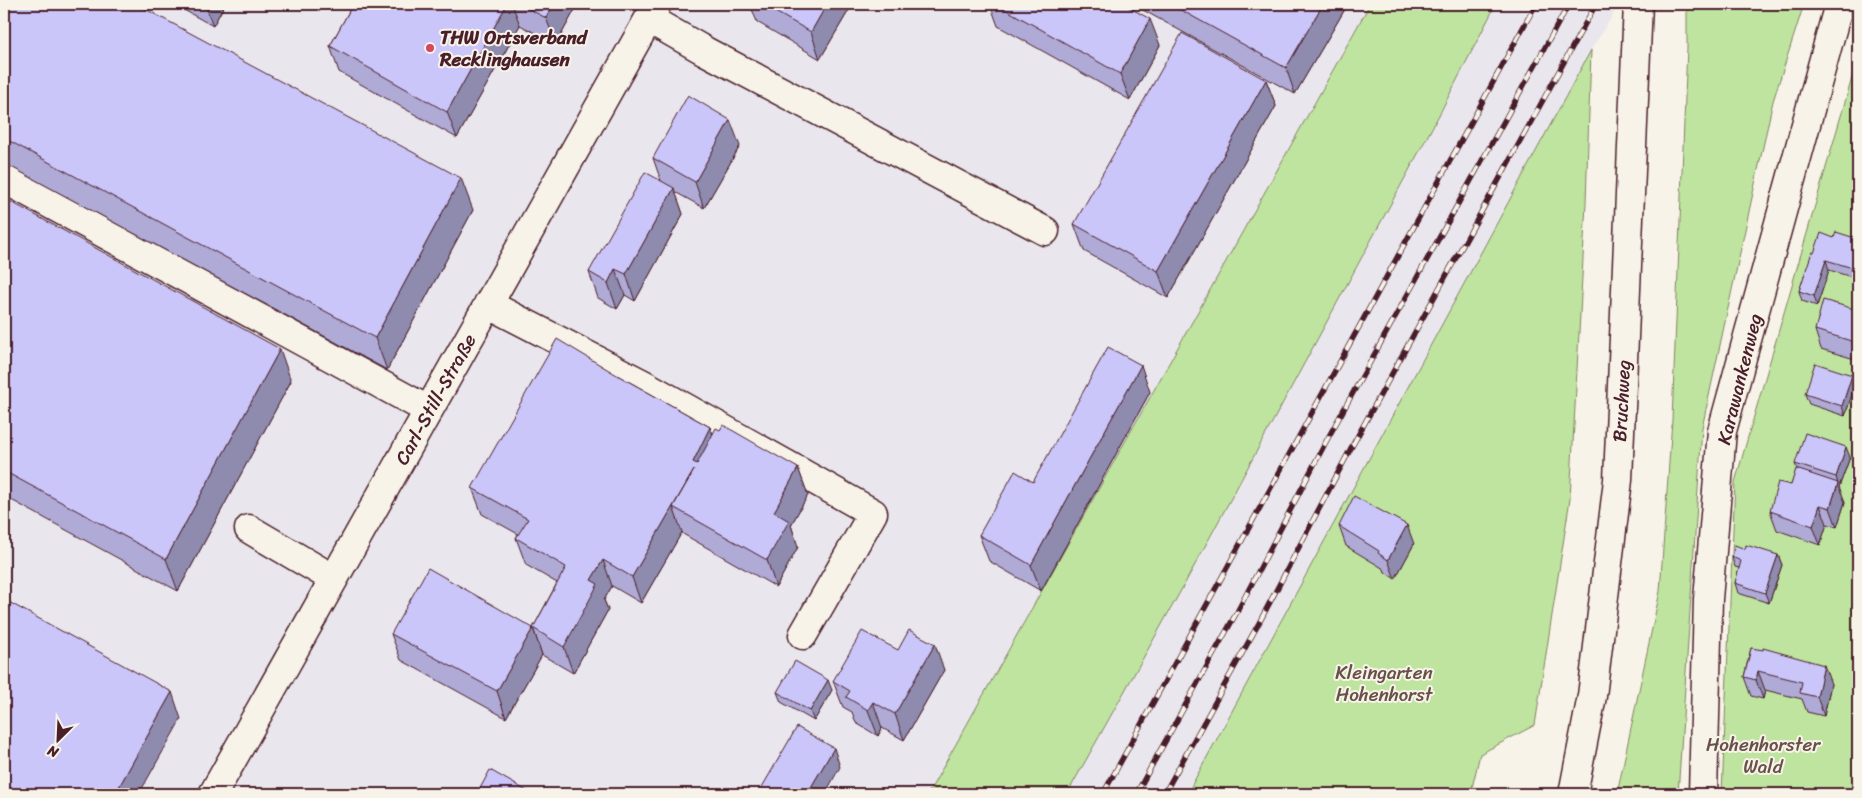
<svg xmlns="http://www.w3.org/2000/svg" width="1862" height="798" font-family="Sriracha,sans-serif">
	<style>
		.built { fill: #eae6ed }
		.green { fill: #bee49f; stroke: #848265 }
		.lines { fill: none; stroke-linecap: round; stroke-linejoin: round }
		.minor-casing { stroke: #4a1f2b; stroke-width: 31 }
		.minor { stroke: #f7f3e8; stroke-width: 28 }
		.rail-casing { stroke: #4a1f2b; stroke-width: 5.5 }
		.rail { stroke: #f7f3e8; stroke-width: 4; stroke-dasharray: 11; stroke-linecap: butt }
		.wall { fill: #afaad6; stroke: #4a1f2b }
		.shaded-wall { fill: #8e8bae; stroke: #4a1f2b }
		.building { fill: #cbc6f9; stroke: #4a1f2b }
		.poi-dot { fill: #d1495b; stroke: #f7f3e8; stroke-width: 2 }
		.labels { text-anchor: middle; stroke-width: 4; stroke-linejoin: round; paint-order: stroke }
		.poi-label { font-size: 19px; font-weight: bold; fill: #4a1f2b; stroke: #f7f3e8; text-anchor: start }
		.street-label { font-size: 19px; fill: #4a1f2b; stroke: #f7f3e8 }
		.park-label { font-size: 19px; fill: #675048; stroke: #f7f3e8 }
	</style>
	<rect width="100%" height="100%" fill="#f7f3e8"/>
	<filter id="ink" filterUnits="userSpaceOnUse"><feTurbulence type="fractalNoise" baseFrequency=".02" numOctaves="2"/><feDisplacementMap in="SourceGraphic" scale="10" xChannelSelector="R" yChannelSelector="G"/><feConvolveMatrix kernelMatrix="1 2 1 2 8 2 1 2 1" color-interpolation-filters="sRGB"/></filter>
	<g filter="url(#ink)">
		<path class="built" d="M4,4H1370L928,794H4Z
			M1496,4H1620L1591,50L1187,794H1067L1184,585L1439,115Z"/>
		<path class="green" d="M1370,4H1496L1439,115L1184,585L1067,794H928Z
			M1687,4H1804L1773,101L1702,428L1678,794H1617L1660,591L1672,420L1687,48Z
			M1591,50L1586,203L1570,499L1535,725L1480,754L1472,788L1474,794H1187Z
			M1858,57V794H1722L1735,482Z"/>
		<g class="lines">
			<defs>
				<path id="minor" d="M649,19L705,51L1045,231
					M4,179L428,410
					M488,304L645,385L873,513L803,635
					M249,529L334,579
					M213,794L657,4
					M1573,794L1592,696L1618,480L1638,4
					M1703,794L1708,599L1722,431L1839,4"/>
			</defs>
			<use href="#minor" class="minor-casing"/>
			<use href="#minor" class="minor"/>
			<defs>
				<path id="rail" d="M1103,794L1536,4
					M1136,794L1237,612L1329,436L1569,4
					M1164,794L1259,623L1351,448L1596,4"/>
			</defs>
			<use href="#rail" class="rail-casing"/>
			<use href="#rail" class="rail"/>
		</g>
		<path class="wall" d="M173,4H225L213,26Z
			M353,4H578L556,44L520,25L457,138L339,72L330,46Z
			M750,4H847L849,10L820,59L757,22Z
			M990,4H1123L1160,45L1130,100L998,26Z
			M1132,4H1348L1295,94Z
			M4,13L473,210L387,370L4,163Z
			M1266,80L1276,106L1168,298L1084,251L1074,224Z
			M740,146L704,208L675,192L683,214L635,301L625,295L617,309L598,298L589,272L661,181L653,158Z
			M4,198L291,381L178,591L4,496Z
			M1834,238L1858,239V279L1829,270L1817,306L1802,301L1799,291L1814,253Z
			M1858,310V360L1821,349L1815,330Z
			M617,375L710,427L713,434L798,468L808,495L791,525L798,547L776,587L683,534L682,532L641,603L612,586L604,600L608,610L573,673L542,655L533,628L557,583L526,565L516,538L518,534L482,514L472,488Z
			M1852,375L1855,385L1845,416L1809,404L1805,394Z
			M1150,392L1041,591L989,561L979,535L1033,482Z
			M1850,457L1839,487L1845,502L1837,527L1827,524L1820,545L1777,530L1770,511L1791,485L1797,469L1795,464Z
			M1339,526L1414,544L1395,579L1385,572L1384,569L1346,546Z
			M1745,549L1778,555L1782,565L1769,603L1738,593L1735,583L1739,568L1735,567L1732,557Z
			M391,634L542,655L506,718L401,660Z
			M1751,648L1831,684L1824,716L1807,712L1802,699L1765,690L1763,699L1751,696L1744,677Z
			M898,650L944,670L904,740L882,728L878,736L856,723L852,712L843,707L833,681Z
			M832,690L814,721L781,702L777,692Z"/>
		<path class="shaded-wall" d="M205,4H225L213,26Z
			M507,4H512L520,25L457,138L447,112Z
			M554,4H578L556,44L546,18Z
			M827,4H847L849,10L820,59L811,32Z
			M1323,4H1348L1295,94L1286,68Z
			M1150,19L1160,45L1130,100L1120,74Z
			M1266,80L1276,106L1168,298L1158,271Z
			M730,120L740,146L704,208L695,182Z
			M461,178L473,210L387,370L375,338Z
			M674,188L683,214L635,301L626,274Z
			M1826,260L1829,270L1817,306L1814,296Z
			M1858,264V275L1856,269Z
			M615,269L625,295L617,309L608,283Z
			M280,349L291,381L178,591L166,559Z
			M1141,365L1150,392L1041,591L1031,565Z
			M1852,375L1855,385L1845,416L1842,406Z
			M710,427L720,453L702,488L693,462Z
			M1846,447L1850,457L1839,487L1845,502L1837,527L1830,508L1838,484L1836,477Z
			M798,468L808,495L791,525L798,547L776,587L767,560L774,512Z
			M694,470L673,507L682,532L641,603L632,577Z
			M1820,505L1827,524L1820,545L1813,526Z
			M1407,525L1414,544L1395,579L1388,560Z
			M1778,555L1782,565L1769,603L1765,593Z
			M603,560L612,586L604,600L608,610L573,673L564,647L591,580Z
			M533,628L542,655L506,718L497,691Z
			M935,644L944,670L904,740L895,714Z
			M1824,665L1831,684L1824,716L1817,697Z
			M1758,671L1765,690L1763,699L1756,680Z
			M828,680L832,690L814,721L810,711Z
			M172,692L181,719L139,794H115Z
			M873,702L882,728L878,736L868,710Z
			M834,748L840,767L825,794H807Z"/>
		<path class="building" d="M9,4H136L461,178L375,338L4,138V13Z
			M353,4H507L447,112L330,46Z
			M520,4H554L546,18Z
			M761,4H827L811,32Z
			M996,4H1123L1150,19L1120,74Z
			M1170,4H1323L1286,68Z
			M1182,33L1266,80L1158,271L1074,224Z
			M688,95L730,120L695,182L653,158Z
			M645,172L674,188L626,274L615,269L608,283L589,272Z
			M4,198L280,349L166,559L4,471Z
			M1836,232L1858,239V264L1856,269L1826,260L1814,296L1799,291L1812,252L1814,253L1821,233L1834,238Z
			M1823,300L1858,310V343L1815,330Z
			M557,339L617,375L710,427L693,462L697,464L716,428L720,430L723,425L798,468L774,512L789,521L767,560L673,507L694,470L632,577L603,560L591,580L598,584L564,647L533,628L566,567L516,538L528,519L472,488Z
			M1108,347L1141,365L1031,565L979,535L1015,471L1033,482Z
			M1815,363L1852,375L1842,406L1805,394Z
			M1805,433L1846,447L1836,477L1795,464Z
			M1796,469L1838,483L1830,508L1820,505L1813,526L1770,511L1778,482L1791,485Z
			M1354,496L1407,525L1388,560L1378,553L1379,551L1339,526Z
			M1735,545L1745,549L1746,545L1778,555L1765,593L1735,583L1741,561L1732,557Z
			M428,568L533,628L497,691L391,634Z
			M7,601L172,692L115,794H4V607Z
			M909,630L935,644L895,714L873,702L868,710L846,697L850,691L833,681L862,631L898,650Z
			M1751,648L1763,650V648L1824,665L1817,697L1800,693L1802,682L1758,671L1756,680L1744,677Z
			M795,661L828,680L810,711L777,692Z
			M797,727L834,748L807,794H758Z
			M490,770L532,794H477Z"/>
	</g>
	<circle class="poi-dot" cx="430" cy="48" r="5"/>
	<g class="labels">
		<g class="poi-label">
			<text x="440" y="44">THW Ortsverband<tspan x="440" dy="22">Recklinghausen</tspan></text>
		</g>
		<g class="street-label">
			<text transform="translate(1739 379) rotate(-76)" y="7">Karawankenweg</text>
			<text transform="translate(435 399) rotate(-61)" y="7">Carl-Still-Straße</text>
			<text transform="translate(1621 401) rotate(-87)" y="7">Bruchweg</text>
		</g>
		<g class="park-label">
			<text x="1384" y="679">Kleingarten<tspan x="1384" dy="22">Hohenhorst</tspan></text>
			<text x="1763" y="751">Hohenhorster<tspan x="1763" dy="22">Wald</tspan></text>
		</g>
	</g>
	<rect width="1862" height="798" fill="none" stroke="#f7f3e8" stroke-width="20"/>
	<rect x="10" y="10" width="1842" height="778" fill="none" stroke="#4a1f2b" stroke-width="2" filter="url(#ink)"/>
	<g transform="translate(58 740) rotate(204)" stroke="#f7f3e8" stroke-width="4" paint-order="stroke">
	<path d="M0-4L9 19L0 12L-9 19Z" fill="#4a1f2b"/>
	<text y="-8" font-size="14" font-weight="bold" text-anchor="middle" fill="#4a1f2b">N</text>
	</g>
</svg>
